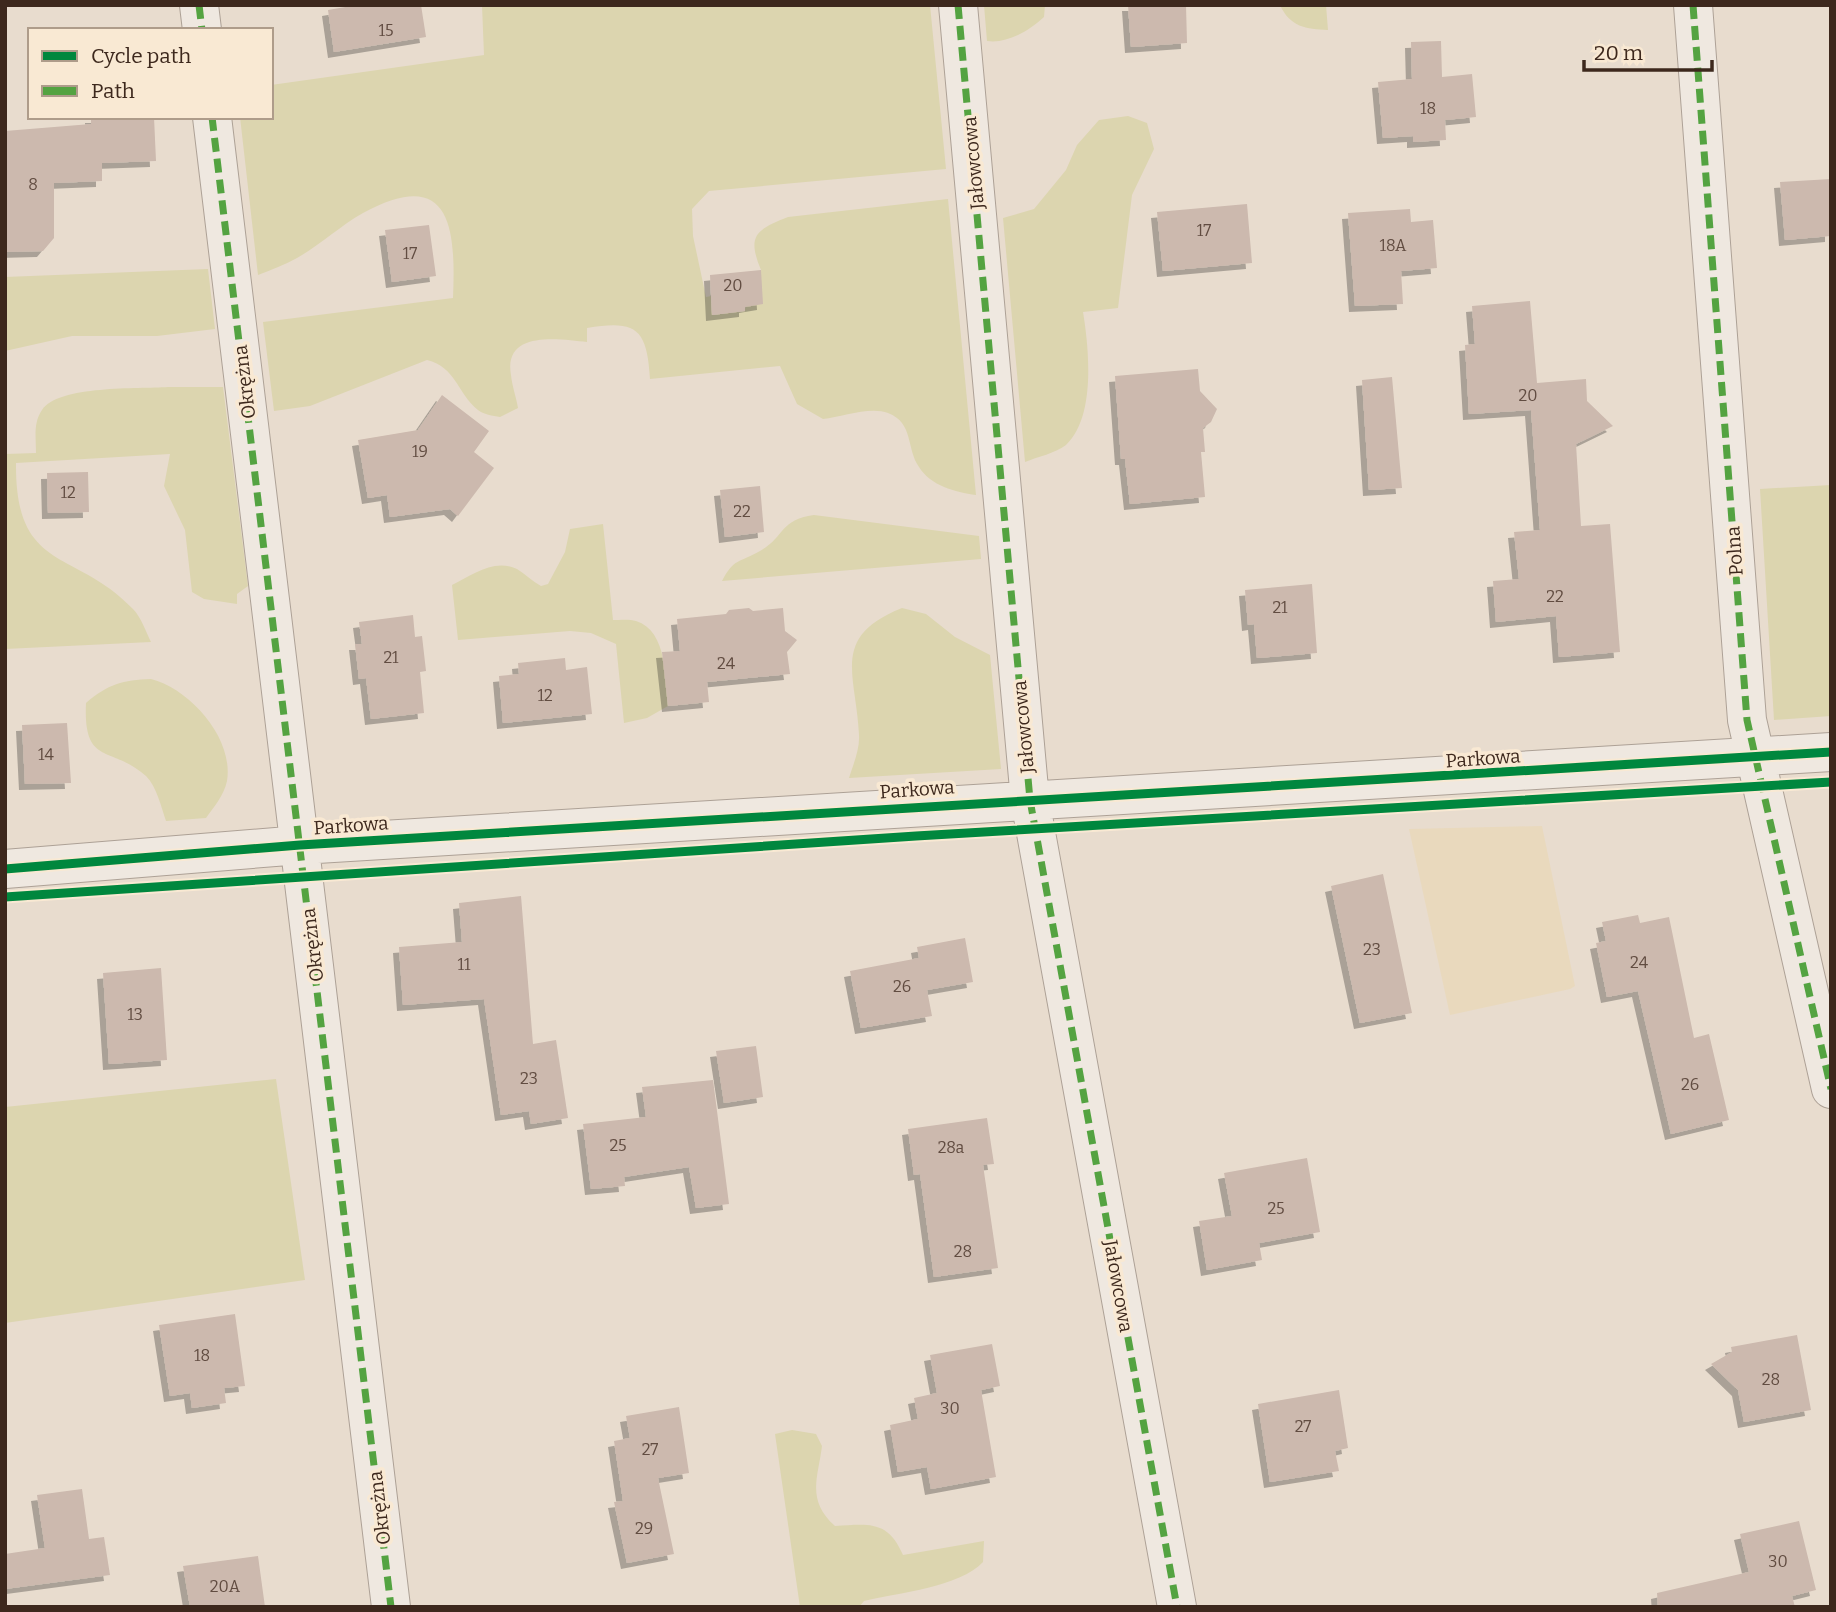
<svg xmlns="http://www.w3.org/2000/svg" width="1836" height="1612" font-family="Bitter,serif">
	<style>
		.farmland { fill: #e9d9bd }
		.green { fill: #dcd5af }
		.building { fill: #ccb9ae; filter: url(#shadow) }
		.lines { fill: none; stroke-linecap: round; stroke-linejoin: round }
		.minor-casing { stroke: #ada196; stroke-width: 40 }
		.minor { stroke: #efe8e0; stroke-width: 38 }
		.quiet { stroke: #54a341; stroke-width: 7; stroke-dasharray: 14 7; stroke-linecap: butt }
		.cycleway-casing { stroke: #f9e9d3; stroke-width: 13 }
		.cycleway { stroke: #00873e; stroke-width: 9 }
		.labels { text-anchor: middle; stroke-width: 7; stroke-linejoin: round; paint-order: stroke }
		.number-label { font-size: 16px; fill: #614c41 }
		.street-label { font-size: 19px; fill: #3d281d; stroke: #f9e9d3 }
	</style>
	<defs>
		<filter id="shadow"><feDropShadow dx="-6" dy="6" stdDeviation="0" flood-color="#0004"/></filter>
	</defs>
	<rect width="100%" height="100%" fill="#e8dcce"/>
	<path class="farmland" d="M1542,826L1575,986L1570,989L1450,1015L1409,829Z"/>
	<path class="green" d="M482,5H930L946,169L709,191L692,209L693,236L706,297L711,296L712,315L744,311L761,270C747,236 755,230 788,217L948,199L976,495C955,492 931,486 919,467C906,448 914,423 888,413C870,406 842,417 823,419L797,404L780,366L650,379C647,328 636,320 587,328V342C559,339 503,330 511,375C512,386 516,396 518,408L500,417C493,416 483,414 478,410C457,393 456,367 427,360L310,406L274,411L263,322L453,298C456,228 451,165 363,213C340,226 320,245 297,258C284,265 271,270 258,275L240,117H271V85L484,55Z
		M984,5H1045L1044,17C1030,30 1008,44 987,41Z
		M1280,5H1326L1328,30C1306,29 1290,27 1280,5Z
		M1128,116L1147,123L1154,149L1132,195L1118,308L1083,312C1089,348 1096,417 1066,445C1056,453 1037,457 1025,462L1003,218L1034,209L1066,170L1077,145L1099,120Z
		M208,269L215,329L157,336H72L5,351V277Z
		M168,387H223L248,586L237,594V604L204,599L192,592L185,530L164,486L170,454L16,463C15,574 75,548 133,609C141,617 146,632 151,642L5,649V454L36,453C36,438 33,423 42,410C58,385 139,389 168,387Z
		M1831,485V716L1774,720L1760,489Z
		M814,515L979,536L981,559L722,581C734,558 739,563 760,551C785,537 779,520 814,515Z
		M603,524L613,620C620,620 630,619 636,621C668,631 665,680 668,706L647,718L624,723L616,644L591,633L570,631L458,640L452,585C472,575 494,558 517,569C525,574 532,581 541,586L548,584L565,552L570,529Z
		M902,608L926,614L955,637L990,655L1001,769L849,778C853,765 860,749 859,735C856,673 830,637 902,608Z
		M151,679C190,689 234,738 227,781C224,795 214,807 206,818L166,821C161,807 157,787 146,776C111,745 83,767 86,703C108,684 123,680 151,679Z
		M276,1079L305,1280L5,1323V1107Z
		M792,1430L816,1434L822,1446C818,1478 806,1500 835,1526C869,1524 888,1520 903,1555L984,1541L983,1562C960,1587 897,1593 864,1601L859,1607H800L775,1434Z"/>
	<path class="building" d="M357,5H421L426,37L334,52L328,10Z
		M1128,5H1186L1187,43L1131,47Z
		M1441,41L1442,77L1472,74L1476,117L1445,120L1446,140L1413,142V136L1383,138L1378,82L1412,79L1411,42Z
		M91,117H154L156,161L102,163V181L54,183V238L43,251L5,252V131L91,124Z
		M1831,179V236L1785,240L1780,182Z
		M1247,204L1252,263L1163,271L1157,212Z
		M1410,209L1411,222L1433,220L1437,268L1401,271L1403,304L1355,306L1348,213Z
		M429,225L436,276L392,282L385,230Z
		M761,270L763,304L745,307V311L712,315L710,275Z
		M1530,301L1537,383L1586,379L1587,401L1613,426L1576,444L1581,526L1610,524L1620,652L1559,657L1556,616L1496,622L1493,581L1519,579L1514,532L1540,530L1531,410L1469,414L1465,345L1475,344L1472,306Z
		M1198,369L1200,391L1217,409L1211,422L1203,428L1205,452H1201L1205,497L1130,504L1125,459H1121L1115,376Z
		M1392,377L1402,488L1369,490L1362,380Z
		M442,395L489,431L474,452L494,468L458,516L450,509L390,517L387,495L368,498L358,440L418,430Z
		M88,472L89,512L48,513L47,473Z
		M760,486L764,532L725,537L720,490Z
		M1312,584L1317,653L1257,658L1254,624L1248,625L1245,590Z
		M749,608L753,611L783,608L785,631L797,640L787,652L790,674L707,682L709,702L668,706L662,652L680,651L677,619L726,614L729,610Z
		M413,615L415,637L422,636L426,671L420,672L424,713L371,719L366,678L359,679L355,644H362L359,622Z
		M565,658L566,670L587,667L592,714L503,723L499,676L519,674L518,663Z
		M67,723L71,783L25,784L22,725Z
		M1383,874L1412,1013L1360,1023L1331,886Z
		M521,896L533,1044L556,1040L568,1118L531,1124L529,1111L501,1115L484,999L403,1005L399,947L462,942L459,903Z
		M1638,915L1640,923L1669,917L1694,1038L1709,1034L1729,1120L1671,1134L1638,991L1607,997L1596,943L1606,941L1602,922Z
		M965,938L973,982L927,990L932,1016L861,1028L850,971L919,958L917,947Z
		M161,968L167,1060L109,1064L103,973Z
		M756,1046L763,1097L724,1103L716,1051Z
		M713,1080L729,1204L696,1208L689,1167L624,1177L625,1186L591,1189L583,1124L646,1117L642,1087Z
		M987,1118L994,1164L983,1165L998,1268L934,1277L920,1174L914,1175L908,1129Z
		M1307,1158L1320,1232L1259,1243L1262,1260L1207,1270L1199,1221L1232,1216L1224,1173Z
		M235,1314L245,1386L224,1388L226,1403L192,1408L190,1393L170,1396L159,1325Z
		M1797,1335L1811,1410L1744,1422L1738,1390L1711,1364L1732,1352L1731,1347Z
		M992,1344L1000,1386L981,1390L996,1477L931,1489L927,1467L898,1472L890,1425L918,1419L914,1398L937,1393L930,1355Z
		M1339,1390L1348,1448L1335,1451L1339,1471L1270,1482L1258,1404Z
		M679,1407L689,1473L658,1478L674,1554L627,1563L614,1502L623,1501L614,1441L630,1438L626,1416Z
		M82,1489L89,1539L104,1537L110,1575L5,1589V1554L45,1548L37,1495Z
		M1799,1521L1816,1590L1792,1596L1795,1607H1658L1657,1593L1749,1572L1740,1534Z
		M258,1556L265,1607H190L183,1566Z"/>
	<g class="lines">
		<defs>
			<path id="minor" d="M199,5L202,30
				M958,5L1030,800L1177,1607
				M1693,5L1747,720L1831,1089
				M212,117L391,1607
				M5,869L300,845L1831,752"/>
		</defs>
		<use href="#minor" class="minor-casing"/>
		<use href="#minor" class="minor"/>
		<path class="quiet" d="M199,5L202,30
			M958,5L1030,800L1177,1607
			M1693,5L1747,720L1831,1089
			M212,117L391,1607"/>
		<defs>
			<path id="cycleway" d="M5,869L300,845L1831,752
				M5,897L916,836L1831,782"/>
		</defs>
		<use href="#cycleway" class="cycleway-casing"/>
		<use href="#cycleway" class="cycleway"/>
	</g>
	<g class="labels">
		<g class="number-label">
			<text x="386" y="36">15</text>
			<text x="1428" y="114">18</text>
			<text x="33" y="190">8</text>
			<text x="1204" y="236">17</text>
			<text x="1393" y="251">18A</text>
			<text x="410" y="259">17</text>
			<text x="733" y="291">20</text>
			<text x="1528" y="401">20</text>
			<text x="420" y="457">19</text>
			<text x="68" y="498">12</text>
			<text x="742" y="517">22</text>
			<text x="1555" y="602">22</text>
			<text x="1280" y="613">21</text>
			<text x="391" y="663">21</text>
			<text x="726" y="669">24</text>
			<text x="545" y="701">12</text>
			<text x="46" y="760">14</text>
			<text x="1372" y="955">23</text>
			<text x="1639" y="968">24</text>
			<text x="464" y="970">11</text>
			<text x="902" y="992">26</text>
			<text x="135" y="1020">13</text>
			<text x="529" y="1084">23</text>
			<text x="1690" y="1090">26</text>
			<text x="618" y="1151">25</text>
			<text x="951" y="1153">28a</text>
			<text x="1276" y="1214">25</text>
			<text x="963" y="1257">28</text>
			<text x="202" y="1361">18</text>
			<text x="1771" y="1385">28</text>
			<text x="950" y="1414">30</text>
			<text x="1303" y="1432">27</text>
			<text x="650" y="1455">27</text>
			<text x="644" y="1534">29</text>
			<text x="1778" y="1567">30</text>
			<text x="225" y="1592">20A</text>
		</g>
		<g class="street-label">
			<text transform="translate(973 163) rotate(-95)" y="7">Jałowcowa</text>
			<text transform="translate(244 382) rotate(-97)" y="7">Okrężna</text>
			<text transform="translate(1734 551) rotate(-94)" y="7">Polna</text>
			<text transform="translate(1023 727) rotate(-95)" y="7">Jałowcowa</text>
			<text transform="translate(1483 758) rotate(-4)" y="7">Parkowa</text>
			<text transform="translate(917 789) rotate(-4)" y="7">Parkowa</text>
			<text transform="translate(351 825) rotate(-4)" y="7">Parkowa</text>
			<text transform="translate(312 945) rotate(-97)" y="7">Okrężna</text>
			<text transform="translate(1119 1286) rotate(80)" y="7">Jałowcowa</text>
			<text transform="translate(379 1508) rotate(-97)" y="7">Okrężna</text>
		</g>
	</g>
	<rect width="1836" height="1612" fill="none" stroke="#3d281d" stroke-width="14"/>
	<rect x="28" y="28" width="245" height="91" fill="#f9e9d3" stroke="#ae9c8a" stroke-width="2"/>
	<rect x="42" y="51" width="35" height="10" fill="#00873e" stroke="#ae9c8a" stroke-width="2"/>
	<text x="91" y="63" font-size="21" fill="#3d281d">Cycle path</text>
	<rect x="42" y="86" width="35" height="10" fill="#54a341" stroke="#ae9c8a" stroke-width="2"/>
	<text x="91" y="98" font-size="21" fill="#3d281d">Path</text>
	<path d="M1584 60v10h128v-10" fill="none" stroke="#3d281d" stroke-width="3.5"/>
	<text x="1594" y="60" font-size="21" fill="#3d281d" stroke="#f9e9d3" stroke-width="5" paint-order="stroke">20 m</text>
</svg>
